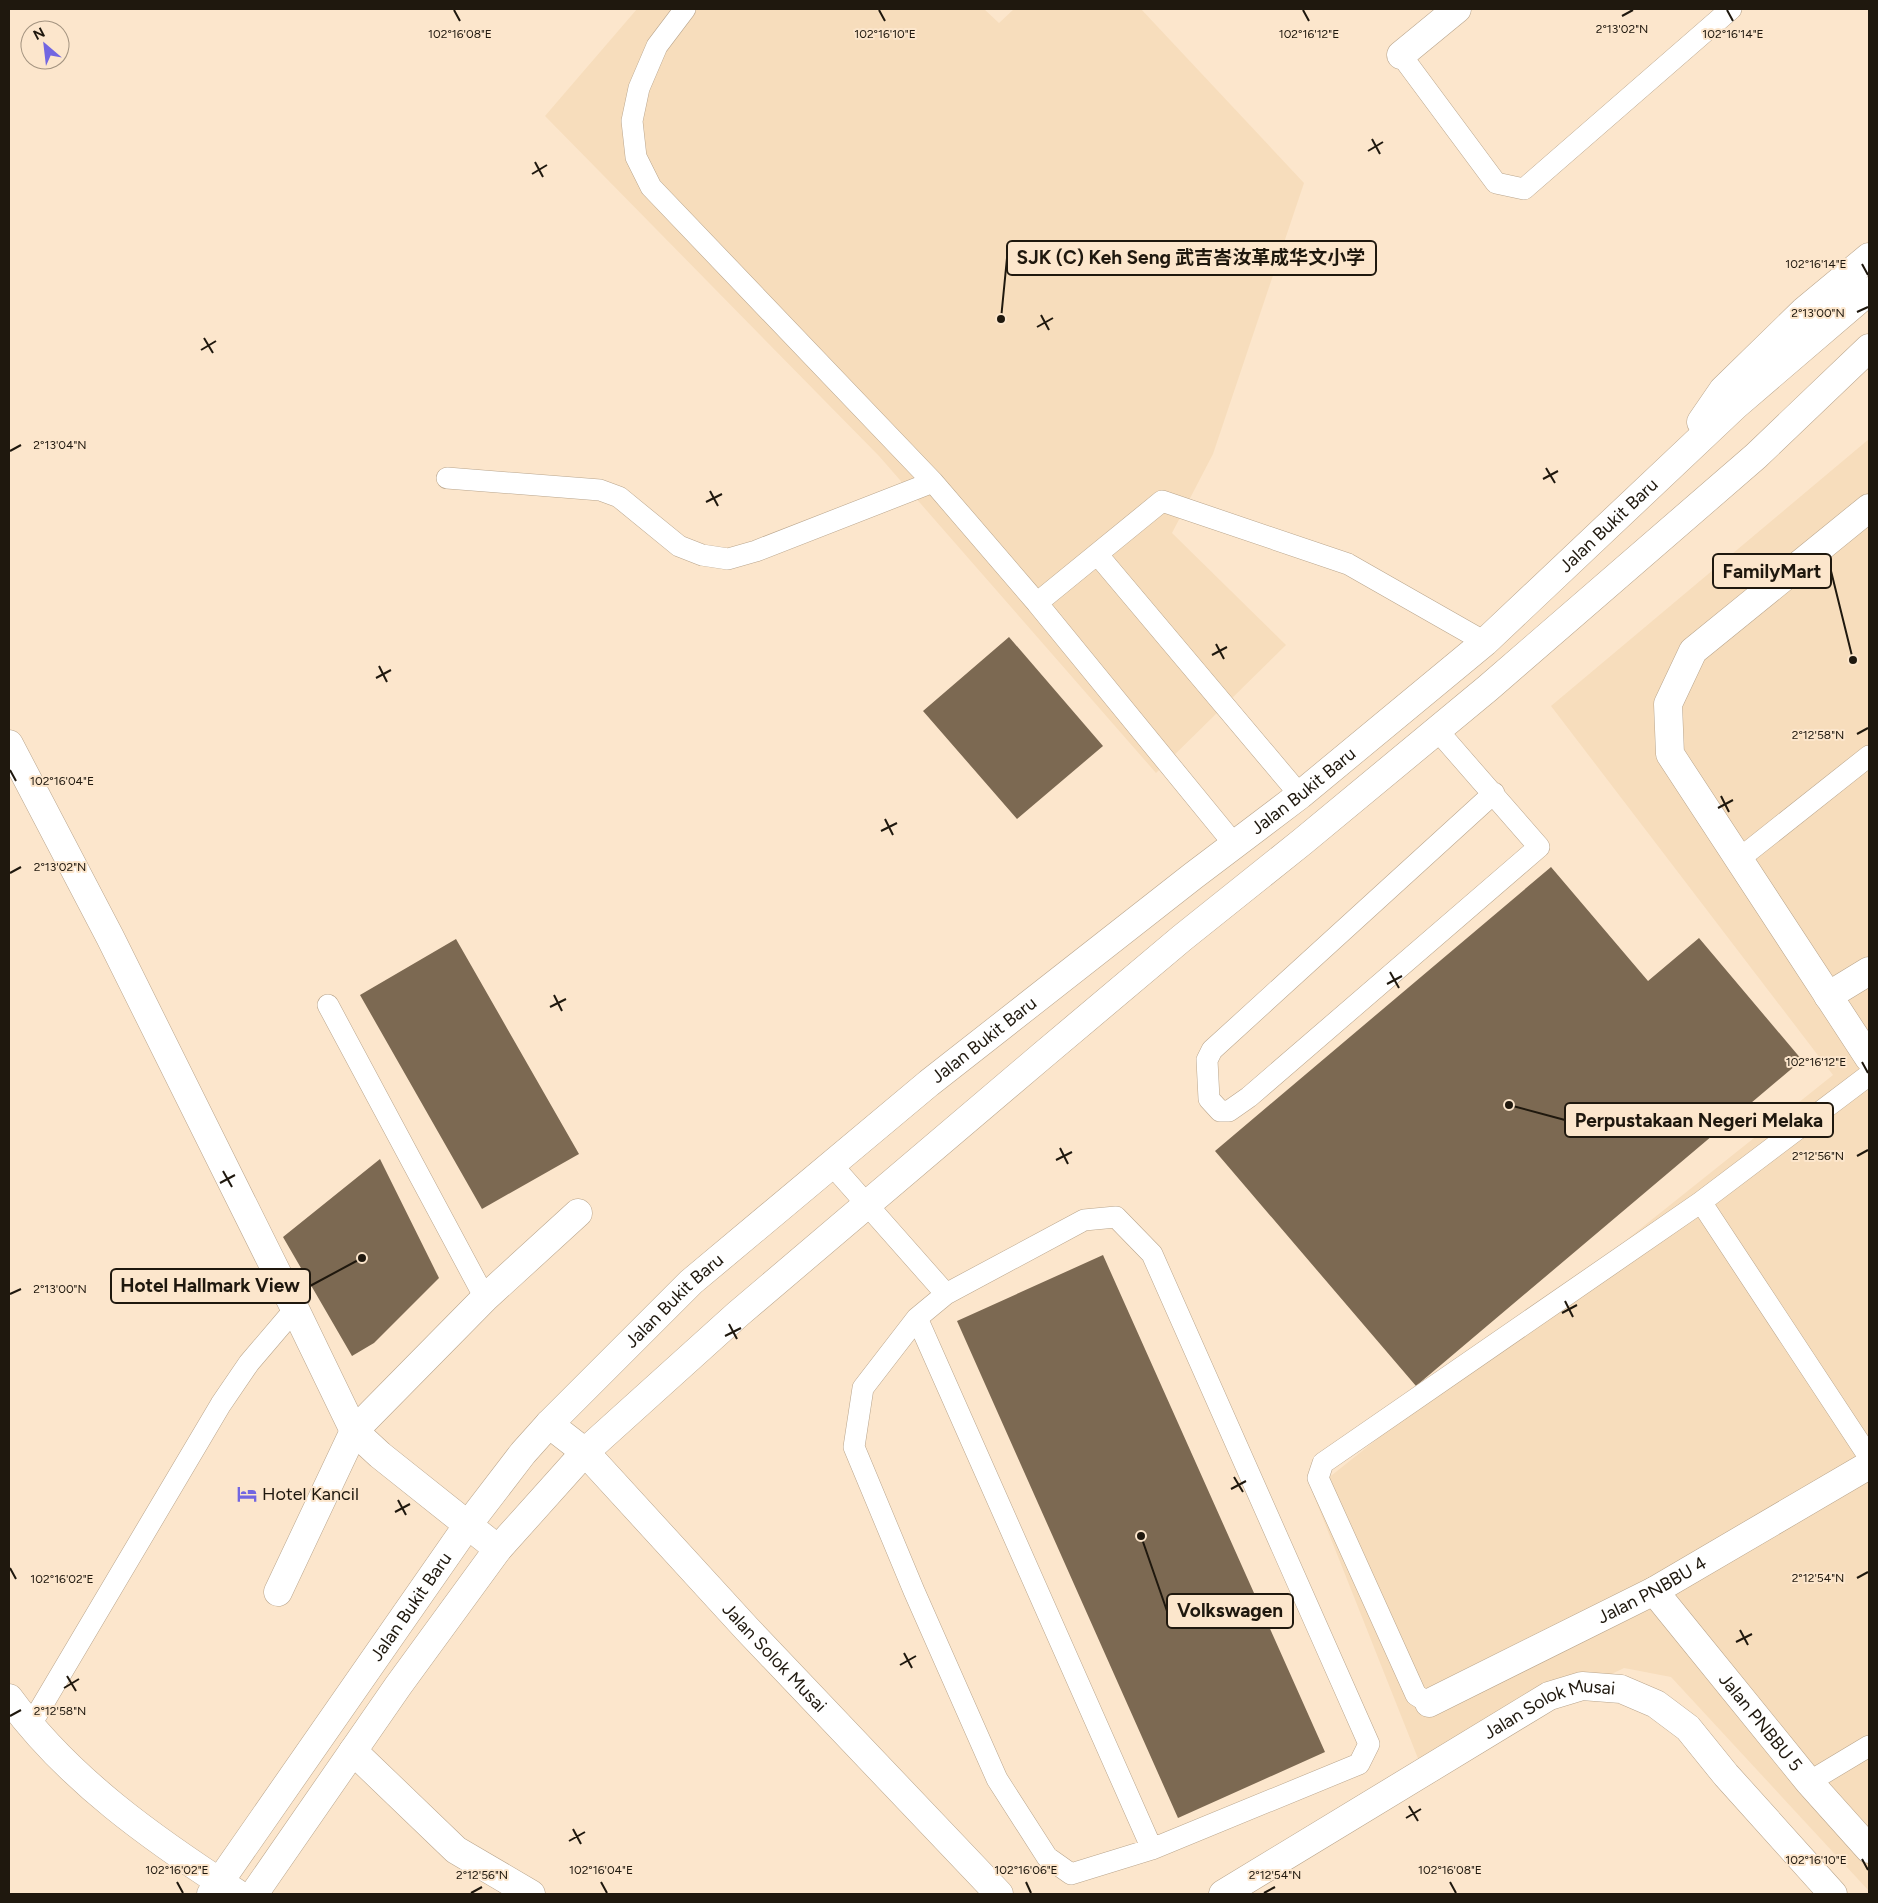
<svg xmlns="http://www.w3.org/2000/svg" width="1878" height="1903" font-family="Figtree,'Noto Sans SC',sans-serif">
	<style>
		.built { fill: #f7ddbc }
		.building { fill: #7c6952 }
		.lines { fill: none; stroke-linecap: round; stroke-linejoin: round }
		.lane-casing { stroke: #b9a58c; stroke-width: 22 }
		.street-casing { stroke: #b9a58c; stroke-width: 29 }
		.secondary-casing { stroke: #b9a58c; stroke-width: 29 }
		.lane { stroke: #fff; stroke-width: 21 }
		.street { stroke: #fff; stroke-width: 28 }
		.secondary { stroke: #fff; stroke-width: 28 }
		.ticks { fill: none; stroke: #1f180e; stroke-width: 2 }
		.labels { text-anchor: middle; stroke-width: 4; stroke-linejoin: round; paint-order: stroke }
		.street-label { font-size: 18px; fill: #1f180e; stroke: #fce6cc }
		.poi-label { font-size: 18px; fill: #1f180e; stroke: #fce6cc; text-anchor: start }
		.ticks-label { font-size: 12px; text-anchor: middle; fill: #1f180e; stroke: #fce6cc; stroke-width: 4; stroke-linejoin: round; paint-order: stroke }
		.leader { fill: none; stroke: #1f180e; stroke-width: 2 }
		.callout-dot { fill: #1f180e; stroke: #fce6cc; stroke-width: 2 }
		.callout { fill: #fce6cc; stroke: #1f180e; stroke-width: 2 }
		.callout-label { font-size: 19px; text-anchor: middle; font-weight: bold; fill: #1f180e }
	</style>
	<rect width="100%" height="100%" fill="#fce6cc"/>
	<path class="built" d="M637,9H984L999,23L1014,9H1141L1304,183L1213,454L1172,533L1286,645L1156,773L879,456L545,116Z
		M1869,439V1891L1671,1677L1624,1668L1421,1766L1312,1491L1833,1075L1551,706Z"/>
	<path class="building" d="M1009,637L1103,746L1017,819L923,711Z
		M1551,867L1648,981L1699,938L1802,1060L1416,1386L1215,1151Z
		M456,939L579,1154L482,1209L360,995Z
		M380,1159L439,1278L374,1343L352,1356L283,1237Z
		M1103,1255L1325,1752L1178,1818L957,1321Z"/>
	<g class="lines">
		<defs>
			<path id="lane" d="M685,9L657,46L639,88L632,121L636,157L651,187L933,482
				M1401,55L1496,183L1524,189L1731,9
				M447,478L600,490L619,497L679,546L702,555L728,559L756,551L933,482L1037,603L1234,844
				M1097,554L1300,795
				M1037,603L1162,501L1348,564L1485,642
				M1437,730L1539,847L1249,1097L1229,1111H1220L1209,1099L1207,1060L1212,1050L1494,793
				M1739,859L1869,756
				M328,1005L485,1298
				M832,1165L946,1294
				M1701,1202L1869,1457
				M1116,1217L1152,1254L1369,1744L1359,1764L1152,1849L1071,1874L1047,1857L997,1779L914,1591L854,1447L863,1388L917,1318L946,1294L1084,1220Z
				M917,1318L1152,1849
				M1429,1703L1416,1695L1318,1478L1323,1463L1701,1202L1869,1075
				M30,1726L221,1404L249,1363L295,1309
				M1809,1782L1869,1746"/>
			<g id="street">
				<path d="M1401,55L1457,9"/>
				<path d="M1869,508L1693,651L1668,704L1670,754L1869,1058"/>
				<path d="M9,744L110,937L295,1309L354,1431L380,1455L498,1549"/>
				<path d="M1828,996L1869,971"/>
				<path id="s1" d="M549,1424L585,1452L747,1629L999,1894"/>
				<path id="s2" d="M1654,1591L1809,1782L1869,1849"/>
				<path d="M278,1592L354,1431L485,1298L578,1213"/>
				<path d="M9,1698C69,1780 153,1839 238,1894"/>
				<path id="s3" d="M1429,1703L1654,1591L1869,1465"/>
				<path d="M353,1751L456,1850L531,1894"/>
				<path id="s4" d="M1223,1894L1549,1696L1582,1686L1621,1689L1656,1704L1688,1728L1726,1775L1833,1894"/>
			</g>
			<g id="secondary">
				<path d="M1701,422L1723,390L1804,311L1869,257"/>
				<path id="s5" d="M211,1894L467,1526L523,1453L549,1424L691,1282L929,1083L1193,876L1300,795L1485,642L1736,405L1869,291"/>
				<path d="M254,1894L398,1686L498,1549L585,1452L738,1314L1043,1055L1182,938L1302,842L1488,688L1756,456L1869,348"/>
			</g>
		</defs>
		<use href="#lane" class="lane-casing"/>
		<use href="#street" class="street-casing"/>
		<use href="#secondary" class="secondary-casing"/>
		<use href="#lane" class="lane"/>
		<use href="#street" class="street"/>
		<use href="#secondary" class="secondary"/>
	</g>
	<path class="ticks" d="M454,10L460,21M879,10L885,21M1303,10L1309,21M1727,10L1733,21M1622,16L1633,10M1372,139L1380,154M1368,151L1383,142M535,162L543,177M532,174L547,165M1862,264L1868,275M1857,312L1868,307M1041,315L1049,330M1037,327L1053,318M204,338L213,353M201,350L216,341M10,451L21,445M1546,468L1555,483M1543,479L1558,471M710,491L718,506M706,502L722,494M1216,644L1224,659M1212,655L1227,647M379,666L387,682M376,678L391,670M1857,734L1868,728M10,770L16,781M1721,796L1729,812M1718,808L1733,800M885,819L893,835M881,831L897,823M10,873L21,867M1390,972L1399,988M1387,984L1402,976M554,995L562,1011M550,1007L566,999M1862,1062L1868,1073M1060,1148L1068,1164M1857,1156L1868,1150M1056,1160L1072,1152M223,1171L232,1187M220,1183L235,1175M10,1294L21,1289M1565,1301L1573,1317M1562,1313L1577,1305M729,1324L737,1339M725,1336L741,1328M1234,1477L1243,1492M1231,1489L1246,1481M398,1500L406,1515M395,1512L410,1504M10,1568L16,1579M1857,1578L1868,1572M1740,1630L1748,1645M1736,1642L1752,1634M904,1653L912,1668M900,1665L916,1656M67,1676L76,1691M64,1688L79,1679M10,1716L21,1710M1409,1806L1418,1821M1406,1818L1421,1809M573,1829L581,1844M569,1841L585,1832M1862,1859L1868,1870M177,1882L183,1893M601,1882L607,1893M1026,1882L1031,1893M1450,1882L1456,1893M471,1893L482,1887M1264,1893L1275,1887"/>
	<defs>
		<symbol id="hotel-bare" viewBox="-9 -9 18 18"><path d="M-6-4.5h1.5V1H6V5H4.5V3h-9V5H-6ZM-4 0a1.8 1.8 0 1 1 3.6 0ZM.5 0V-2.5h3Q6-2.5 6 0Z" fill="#7266e1" stroke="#fce6cc" stroke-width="2.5" paint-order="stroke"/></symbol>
	</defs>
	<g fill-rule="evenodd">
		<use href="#hotel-bare" x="233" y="1480" width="28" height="28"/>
	</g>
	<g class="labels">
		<g class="street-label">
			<text dy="6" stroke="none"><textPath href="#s5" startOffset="1970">Jalan Bukit Baru</textPath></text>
			<text dy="6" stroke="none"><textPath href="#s5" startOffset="1565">Jalan Bukit Baru</textPath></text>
			<text dy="6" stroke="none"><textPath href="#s5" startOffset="1160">Jalan Bukit Baru</textPath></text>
			<text dy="6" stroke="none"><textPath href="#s5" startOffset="755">Jalan Bukit Baru</textPath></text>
			<text dy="6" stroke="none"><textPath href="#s3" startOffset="250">Jalan PNBBU 4</textPath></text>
			<text dy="6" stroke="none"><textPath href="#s5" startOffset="350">Jalan Bukit Baru</textPath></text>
			<text dy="6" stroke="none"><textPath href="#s1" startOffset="325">Jalan Solok Musai</textPath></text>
			<text dy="6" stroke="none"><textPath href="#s4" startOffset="378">Jalan Solok Musai</textPath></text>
			<text dy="6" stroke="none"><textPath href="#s2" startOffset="169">Jalan PNBBU 5</textPath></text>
		</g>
		<g class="poi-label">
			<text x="262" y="1500">Hotel Kancil</text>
		</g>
	</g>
	<g class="ticks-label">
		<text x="1622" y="33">2°13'02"N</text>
		<text x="460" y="38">102°16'08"E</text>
		<text x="885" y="38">102°16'10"E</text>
		<text x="1309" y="38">102°16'12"E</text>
		<text x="1733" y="38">102°16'14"E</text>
		<text x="1816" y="268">102°16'14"E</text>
		<text x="1818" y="317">2°13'00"N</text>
		<text x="60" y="449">2°13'04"N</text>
		<text x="1818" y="739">2°12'58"N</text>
		<text x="62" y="785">102°16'04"E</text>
		<text x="60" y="871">2°13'02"N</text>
		<text x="1816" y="1066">102°16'12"E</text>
		<text x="1818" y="1160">2°12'56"N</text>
		<text x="60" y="1293">2°13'00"N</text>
		<text x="1818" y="1582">2°12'54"N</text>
		<text x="62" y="1583">102°16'02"E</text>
		<text x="60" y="1715">2°12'58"N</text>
		<text x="1816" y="1864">102°16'10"E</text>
		<text x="177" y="1874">102°16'02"E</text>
		<text x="601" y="1874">102°16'04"E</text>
		<text x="1026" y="1874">102°16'06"E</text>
		<text x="1450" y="1874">102°16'08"E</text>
		<text x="482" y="1879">2°12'56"N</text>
		<text x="1275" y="1879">2°12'54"N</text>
	</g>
	<path class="leader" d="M1001 319L1007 258M1853 660L1831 571M1509 1105L1565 1120M362 1258L310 1286M1141 1536L1167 1611"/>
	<g class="callout-dot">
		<circle cx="1001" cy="319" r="5"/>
		<circle cx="1853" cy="660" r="5"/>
		<circle cx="1509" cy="1105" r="5"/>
		<circle cx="362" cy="1258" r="5"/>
		<circle cx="1141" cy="1536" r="5"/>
	</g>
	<g class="callout">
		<rect x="1007" y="241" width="369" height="34" rx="5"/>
		<rect x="1713" y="554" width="118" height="34" rx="5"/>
		<rect x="1565" y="1103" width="268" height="34" rx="5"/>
		<rect x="111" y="1269" width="199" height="34" rx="5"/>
		<rect x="1167" y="1594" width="126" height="34" rx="5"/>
	</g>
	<g class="callout-label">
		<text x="1191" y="264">SJK (C) Keh Seng 武吉峇汝革成华文小学</text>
		<text x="1772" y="578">FamilyMart</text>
		<text x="1699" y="1127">Perpustakaan Negeri Melaka</text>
		<text x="210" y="1292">Hotel Hallmark View</text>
		<text x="1230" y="1617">Volkswagen</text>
	</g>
	<rect width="1878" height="1903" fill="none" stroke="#1f180e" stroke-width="20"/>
	<g transform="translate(45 45) rotate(332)"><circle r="24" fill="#fce6cc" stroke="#a49480"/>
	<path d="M0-4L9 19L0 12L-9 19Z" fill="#7266e1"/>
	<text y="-8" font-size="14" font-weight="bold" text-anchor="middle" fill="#1f180e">N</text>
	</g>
</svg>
